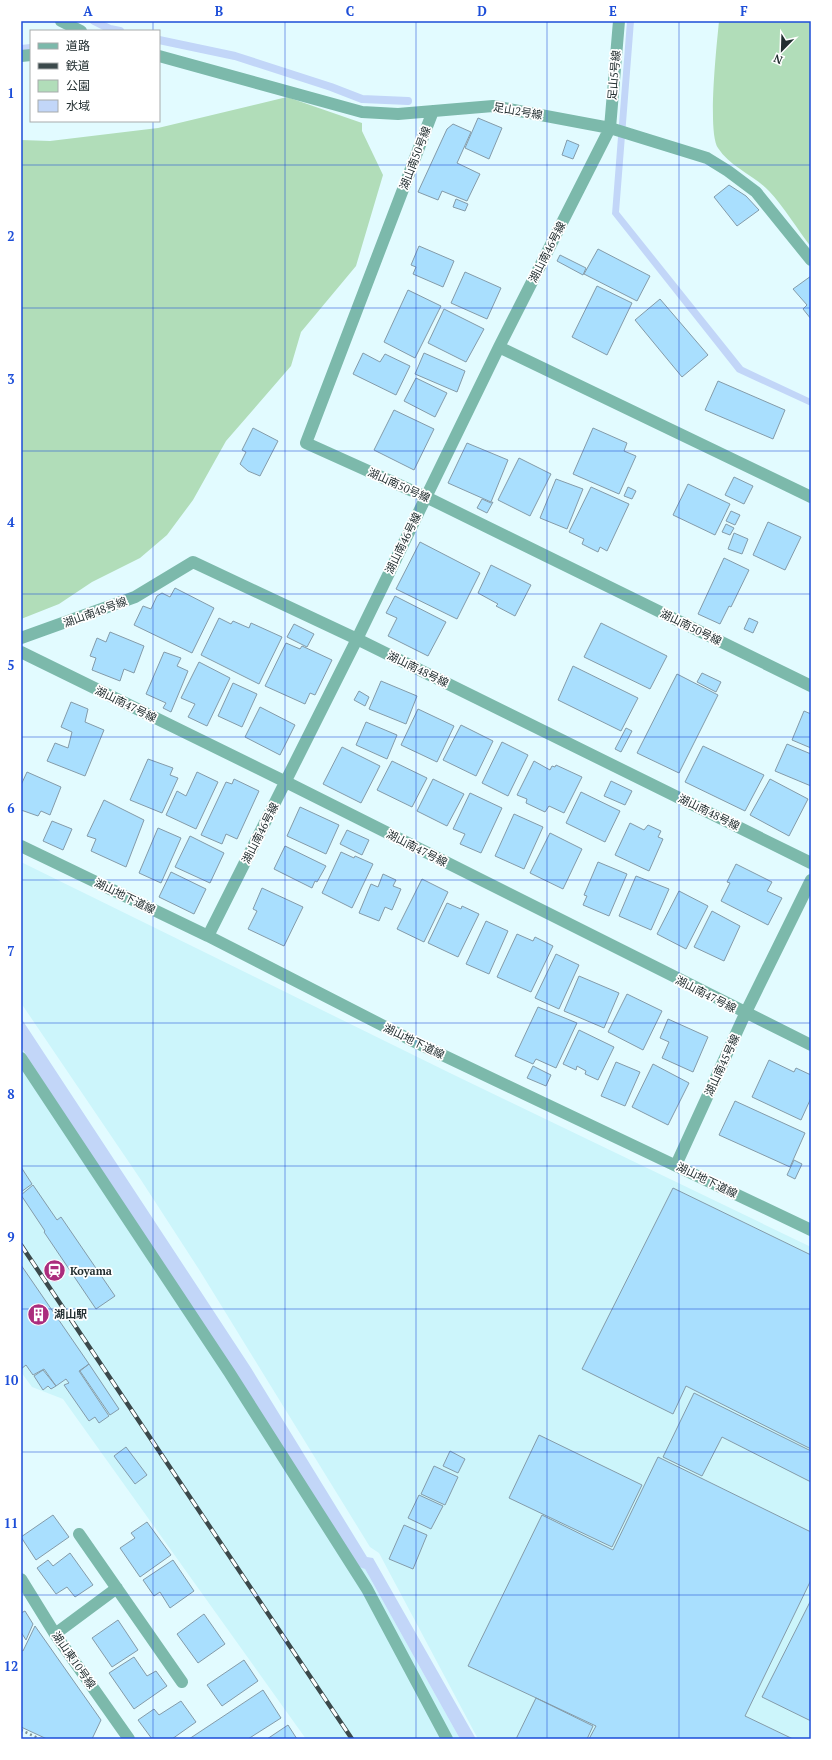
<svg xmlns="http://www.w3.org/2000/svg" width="832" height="1760" font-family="'PT Serif','Noto Sans JP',serif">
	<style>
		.built { fill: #ccf5fb }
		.green { fill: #b1ddb9 }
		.water { fill: #c2d6f8 }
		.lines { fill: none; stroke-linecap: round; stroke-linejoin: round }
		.stream { stroke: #c2d6f8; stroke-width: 8 }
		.building { fill: #a9dffe; stroke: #849ba9 }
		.path { stroke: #819497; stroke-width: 2.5; stroke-dasharray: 2 3; stroke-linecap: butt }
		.lane { stroke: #7cb9ab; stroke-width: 12 }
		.street { stroke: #7cb9ab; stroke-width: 12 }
		.rail-casing { stroke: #3b494b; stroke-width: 4.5 }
		.rail { stroke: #fff; stroke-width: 3; stroke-dasharray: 9; stroke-linecap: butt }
		.grid { fill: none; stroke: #1d4ed8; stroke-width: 1; stroke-opacity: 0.55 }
		.labels { text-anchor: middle; stroke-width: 3.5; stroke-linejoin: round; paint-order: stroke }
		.street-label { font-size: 11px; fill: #222e30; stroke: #fff }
		.poi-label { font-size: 11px; font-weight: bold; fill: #222e30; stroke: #fff; text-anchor: start }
		.neatline { fill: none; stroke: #1d4ed8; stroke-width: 1.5 }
		.grid-label { font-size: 13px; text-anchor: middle; font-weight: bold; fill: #1d4ed8 }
	</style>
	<rect width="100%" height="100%" fill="#e2fbff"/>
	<path class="built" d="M21,862L452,1074L811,1247V1739H478L379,1553L370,1547L200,1271L141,1180L21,1003Z
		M21,1047L365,1569L460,1739H306L63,1399L32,1387L21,1372Z"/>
	<path class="green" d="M719,21H811V247C797,229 785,208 769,191C754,175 730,167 718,148C707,132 717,43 719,21Z
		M287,97L362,123V131L383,175L356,266L301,332L291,366L226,441L193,500L167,535L140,558L92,582L59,604L21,619V140L50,141L158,128Z"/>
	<path class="water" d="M627,21H634L619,212L743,367L811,399V406L737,372L612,214Z
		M21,1018L251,1368L367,1557L373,1558L476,1739H460L365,1569L354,1565L21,1047Z"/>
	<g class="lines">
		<path class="stream" d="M94,21L110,29L120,31
			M159,40L235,56L331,87L362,99L408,101
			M21,49L31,48"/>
	</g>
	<path class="building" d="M478,118L502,128L489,159L465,148Z
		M453,124L471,132L457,163L480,174L467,201L442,191L438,200L418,192L447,129Z
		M567,140L579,145L573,159L562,155Z
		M729,185L746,196L759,210L737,226L714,197Z
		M456,199L468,204L465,211L453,207Z
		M419,246L454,261L443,287L413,274L416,267L411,265Z
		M598,249L650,276L637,301L584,274Z
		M560,255L586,268L583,275L557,261Z
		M465,272L501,288L487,319L451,303Z
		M811,276V319L803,309L807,305L793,289Z
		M597,286L632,303L607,355L572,337Z
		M408,290L441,306L415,358L384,342Z
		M660,299L708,355L682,377L635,320Z
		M444,309L484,329L466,362L428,343Z
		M363,353L380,362L385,354L410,366L396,395L353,374Z
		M424,353L465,371L457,392L415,374Z
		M416,378L447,393L435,417L404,401Z
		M718,381L785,410L773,439L705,410Z
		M394,410L434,429L414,470L374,450Z
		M253,428L278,441L260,476L248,471L240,464L246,452L242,450Z
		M593,428L627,443L624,451L636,456L619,494L573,474Z
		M467,443L508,460L491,502L448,483Z
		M519,458L551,474L530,516L498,500Z
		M734,477L753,486L744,504L725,495Z
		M556,479L583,489L567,529L540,518Z
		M688,484L730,504L715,535L673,515Z
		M591,487L629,504L607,551L600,547L598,552L582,544L584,539L569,532Z
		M628,487L636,491L632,499L624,496Z
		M482,499L491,503L493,502L487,513L477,508Z
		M731,511L740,515L735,525L726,521Z
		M768,522L801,537L785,570L753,555Z
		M726,524L734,528L730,535L722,532Z
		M734,533L748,539L742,554L728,549Z
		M420,542L480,573L457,619L396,589Z
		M724,558L749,570L731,607L729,606L720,624L698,614Z
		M491,565L531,585L515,616L496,606L498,604L478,593Z
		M175,588L214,608L192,653L134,625L143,606L151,609L157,596L162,593L170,597Z
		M395,596L446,622L428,656L388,636L397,618L386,613Z
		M219,618L231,624L233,621L249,628L251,623L282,637L259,684L201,655Z
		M749,618L758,622L753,633L744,629Z
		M601,623L667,656L650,689L584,657Z
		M294,624L314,634L307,647L287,637Z
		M110,632L144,646L134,673L124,669L120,681L92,670L96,658L90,656L97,638L106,642Z
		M286,643L300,649L302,646L332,660L315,695L310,693L305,704L265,686Z
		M164,652L181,658L177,666L188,671L171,712L163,708L166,703L146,694Z
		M199,662L230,678L207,726L188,717L195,704L181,698Z
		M573,666L638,698L621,731L558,700Z
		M702,673L721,682L716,692L697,682Z
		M677,674L718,695L679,773L637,753Z
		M381,681L417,696L406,724L369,709Z
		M233,683L257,694L242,727L218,716Z
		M359,691L369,697L365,706L354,700Z
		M71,702L88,709L85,722L104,730L85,776L47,761L55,743L68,748L72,732L61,727Z
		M260,707L295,725L280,755L245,737Z
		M418,709L454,726L437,762L401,745Z
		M804,711L811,714V748L792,740Z
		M366,722L397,735L387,759L356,745Z
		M461,725L493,741L476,776L443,760Z
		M626,728L632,731L621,752L615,749Z
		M502,742L528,755L508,796L482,783Z
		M787,744L811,754V786L775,771Z
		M703,746L764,775L745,811L685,782Z
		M342,747L380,766L361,803L323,784Z
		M148,759L173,768L170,775L178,778L162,813L130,800Z
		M392,761L427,778L412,807L377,790Z
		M534,761L550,770L552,766L555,767L556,765L582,777L564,813L549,806L545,812L526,803L527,799L517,795Z
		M27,772L61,787L50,815L41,811L38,816L21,810V785Z
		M197,772L218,782L196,829L166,815L177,791L186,796Z
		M234,779L259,791L237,839L226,834L222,844L201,835L226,782L232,784Z
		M433,779L464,794L447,826L417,811Z
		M770,779L808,799L789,836L750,815Z
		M611,781L632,791L625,805L604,796Z
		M581,792L620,811L605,842L566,823Z
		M470,793L502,808L481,853L460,844L465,834L453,829Z
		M104,800L144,820L126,867L91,851L96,839L87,836Z
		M300,807L339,825L326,854L287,836Z
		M514,814L543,827L524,869L495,856Z
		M52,821L72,829L63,850L43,841Z
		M630,823L644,830L648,825L661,831L658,837L663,839L649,871L615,855Z
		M158,828L181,838L161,883L139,873Z
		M347,830L369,840L362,855L340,844Z
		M550,833L582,849L563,889L530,873Z
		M190,836L224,853L210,883L175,867Z
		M285,846L326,866L317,882L315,881L312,888L274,869Z
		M341,852L354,858L355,856L373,864L352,908L322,893Z
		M598,862L627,874L609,916L583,905L587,896L584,895Z
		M736,864L772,882L767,891L782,898L768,925L721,901L730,883L727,882Z
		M171,872L206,889L194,914L159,897Z
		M383,874L396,880L393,886L401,889L392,910L385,907L379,921L359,913L371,884L378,887Z
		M636,876L669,889L651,930L619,916Z
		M422,879L448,892L424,942L397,929Z
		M262,888L303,907L284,946L248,929L257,911L253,909Z
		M679,891L708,906L686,949L657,934Z
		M447,903L461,909L462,906L479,914L458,957L428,943Z
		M712,911L740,926L724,961L694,947Z
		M486,921L508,931L489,974L466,964Z
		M517,934L533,941L535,937L553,946L531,992L497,977Z
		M556,954L579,965L559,1009L535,998Z
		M579,976L619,993L604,1028L564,1011Z
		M627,994L662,1011L643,1050L608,1032Z
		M538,1007L577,1023L556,1068L536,1059L533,1064L515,1056Z
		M668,1019L708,1037L693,1072L662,1058L669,1042L660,1038Z
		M579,1030L614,1047L598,1080L585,1074L586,1071L577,1066L576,1070L563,1064Z
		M769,1060L794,1072L796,1068L811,1075V1098L801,1120L752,1097Z
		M616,1062L640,1072L625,1106L601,1096Z
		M653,1064L689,1083L668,1125L632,1107Z
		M533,1066L551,1075L546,1086L527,1078Z
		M735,1101L805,1133L790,1167L719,1135Z
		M794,1160L802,1164L795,1179L787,1175Z
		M21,1167L32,1184L21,1192Z
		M33,1185L57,1220L61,1217L115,1296L96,1309L44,1232L45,1231L21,1195Z
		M673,1188L811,1255V1449L686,1386L673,1414L582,1369Z
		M21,1265L89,1364L79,1371L109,1416L99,1423L95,1417L89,1421L64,1385L69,1383L66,1379L56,1386L44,1369L33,1375L26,1365L21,1369Z
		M89,1364L119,1409L110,1415L80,1371Z
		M43,1370L56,1386L51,1389L48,1386L43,1390L34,1376Z
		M694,1393L811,1451V1482L722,1437L702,1476L663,1457Z
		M539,1435L642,1485L612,1547L509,1498Z
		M126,1447L147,1475L135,1484L114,1456Z
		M450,1451L465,1459L458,1473L443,1466Z
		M658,1457L811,1532V1580L745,1716L793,1739H589L596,1726L468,1666L542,1515L613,1550Z
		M434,1466L458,1477L445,1505L421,1494Z
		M419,1495L443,1506L431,1529L408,1518Z
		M53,1515L69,1537L36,1560L21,1537Z
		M147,1522L171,1555L140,1577L120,1548L135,1538L131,1533Z
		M404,1525L427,1535L413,1569L389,1559Z
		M70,1553L93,1585L75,1597L67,1587L56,1594L37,1568L48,1560L53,1566Z
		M173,1560L194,1591L170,1608L160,1592L154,1596L143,1580Z
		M811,1600V1721L762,1697Z
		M25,1611L33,1624L26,1640L21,1632V1613Z
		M204,1614L225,1644L198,1663L177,1634Z
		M118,1620L138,1650L112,1667L92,1638Z
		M35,1626L101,1720L92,1739H47L21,1727V1650L23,1651Z
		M134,1657L147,1676L156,1671L167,1686L134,1709L109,1673Z
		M244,1660L258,1681L222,1706L207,1685Z
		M263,1690L281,1718L248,1739H189Z
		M536,1698L593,1726L587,1739H516Z
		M181,1701L196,1722L172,1739H152L138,1720L154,1709L159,1715Z
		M288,1725L297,1739H267Z"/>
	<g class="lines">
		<path class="path" d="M21,1730L40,1739"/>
		<path class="lane" d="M21,1058L229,1372L367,1589L447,1739"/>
		<path class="street" d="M61,21L81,31
			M21,56L31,55
			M159,56L362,112L398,114L493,106L610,128L707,158L728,171L756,192L811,260
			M433,111L306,443L426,497L811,686
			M499,347L811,497
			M21,638L135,597L193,562L357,639L811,863
			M21,652L286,782L811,1045
			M21,846L208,936L411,1040L811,1230
			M208,936L357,639L499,347L610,128L619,21
			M676,1165L745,1014L811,880
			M79,1534L182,1682
			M21,1579L55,1634L129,1739
			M55,1634L117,1588"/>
		<defs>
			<path id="rail" d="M21,1245L352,1739"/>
		</defs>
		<use href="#rail" class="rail-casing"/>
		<use href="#rail" class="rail"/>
	</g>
	<path class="grid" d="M153,21V31M285,21V1739M416,21V1739M547,21V1739M679,21V1739M153,121V1739M21,165H811M21,308H811M21,451H811M21,594H811M21,737H811M21,880H811M21,1023H811M21,1166H811M21,1309H811M21,1452H811M21,1595H811"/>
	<defs>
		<symbol id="station-disc" viewBox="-11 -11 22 22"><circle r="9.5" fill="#ab2d7d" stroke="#fff"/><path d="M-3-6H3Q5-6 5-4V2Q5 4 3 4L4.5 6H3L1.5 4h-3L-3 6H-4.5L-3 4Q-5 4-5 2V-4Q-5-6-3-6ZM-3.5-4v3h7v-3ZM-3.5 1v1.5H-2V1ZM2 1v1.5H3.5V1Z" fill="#fff"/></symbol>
		<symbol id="building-disc" viewBox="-11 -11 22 22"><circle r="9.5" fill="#ab2d7d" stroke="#fff"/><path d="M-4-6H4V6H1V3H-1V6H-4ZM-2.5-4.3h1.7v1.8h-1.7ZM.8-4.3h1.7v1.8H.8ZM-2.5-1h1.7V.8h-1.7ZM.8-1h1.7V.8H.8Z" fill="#fff"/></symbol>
	</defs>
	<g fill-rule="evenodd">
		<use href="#station-disc" x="42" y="1258" width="25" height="25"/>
		<use href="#building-disc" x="26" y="1302" width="25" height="25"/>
	</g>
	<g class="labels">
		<g class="street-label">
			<text transform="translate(614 75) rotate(-85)" y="4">足山5号線</text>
			<text transform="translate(518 111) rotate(10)" y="4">足山2号線</text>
			<text transform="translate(415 158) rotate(-69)" y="4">湖山南50号線</text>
			<text transform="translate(547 252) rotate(-63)" y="4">湖山南46号線</text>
			<text transform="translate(399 485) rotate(24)" y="4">湖山南50号線</text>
			<text transform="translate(403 543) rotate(-64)" y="4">湖山南46号線</text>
			<text transform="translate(95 612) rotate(-20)" y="4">湖山南48号線</text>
			<text transform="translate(691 627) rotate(26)" y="4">湖山南50号線</text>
			<text transform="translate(418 669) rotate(26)" y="4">湖山南48号線</text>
			<text transform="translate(126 704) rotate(26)" y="4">湖山南47号線</text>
			<text transform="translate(709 812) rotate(26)" y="4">湖山南48号線</text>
			<text transform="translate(260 833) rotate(-63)" y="4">湖山南46号線</text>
			<text transform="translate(417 848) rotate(27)" y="4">湖山南47号線</text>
			<text transform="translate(125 896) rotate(26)" y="4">湖山地下道線</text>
			<text transform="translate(706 994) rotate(27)" y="4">湖山南47号線</text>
			<text transform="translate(414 1041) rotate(26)" y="4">湖山地下道線</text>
			<text transform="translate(722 1065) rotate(-65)" y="4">湖山南45号線</text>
			<text transform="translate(707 1180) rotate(26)" y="4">湖山地下道線</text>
			<text transform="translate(74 1660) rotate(55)" y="4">湖山東10号線</text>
		</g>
		<g class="poi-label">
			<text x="70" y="1275">Koyama</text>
			<text x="54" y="1318">湖山駅</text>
		</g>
	</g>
	<rect width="832" height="1760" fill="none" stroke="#ffffff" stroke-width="44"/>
	<rect x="30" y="30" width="130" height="92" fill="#ffffff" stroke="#a7abac"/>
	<rect x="38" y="43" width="20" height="6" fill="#7cb9ab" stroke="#a7abac"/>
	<text x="66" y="50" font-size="12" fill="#222e30">道路</text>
	<rect x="38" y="63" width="20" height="6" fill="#3b494b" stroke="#a7abac"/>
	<text x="66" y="70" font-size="12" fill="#222e30">鉄道</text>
	<rect x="38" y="80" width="20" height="12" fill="#b1ddb9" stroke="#a7abac"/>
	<text x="66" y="90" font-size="12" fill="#222e30">公園</text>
	<rect x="38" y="100" width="20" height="12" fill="#c2d6f8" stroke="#a7abac"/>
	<text x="66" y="110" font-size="12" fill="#222e30">水域</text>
	<g transform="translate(782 50) rotate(203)" stroke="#ffffff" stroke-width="3" paint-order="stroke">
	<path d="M0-3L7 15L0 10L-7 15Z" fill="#222e30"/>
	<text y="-6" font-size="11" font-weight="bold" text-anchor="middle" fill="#222e30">N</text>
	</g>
	<rect x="22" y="22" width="788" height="1716" class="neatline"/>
	<g class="grid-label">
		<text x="88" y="16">A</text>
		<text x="219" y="16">B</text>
		<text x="350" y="16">C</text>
		<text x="482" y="16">D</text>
		<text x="613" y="16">E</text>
		<text x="744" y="16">F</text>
		<text x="11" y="98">1</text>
		<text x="11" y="241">2</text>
		<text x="11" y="384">3</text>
		<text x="11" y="527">4</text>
		<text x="11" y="670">5</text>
		<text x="11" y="813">6</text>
		<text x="11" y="956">7</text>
		<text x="11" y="1099">8</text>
		<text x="11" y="1242">9</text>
		<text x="11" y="1385">10</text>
		<text x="11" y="1528">11</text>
		<text x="11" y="1671">12</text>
	</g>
</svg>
